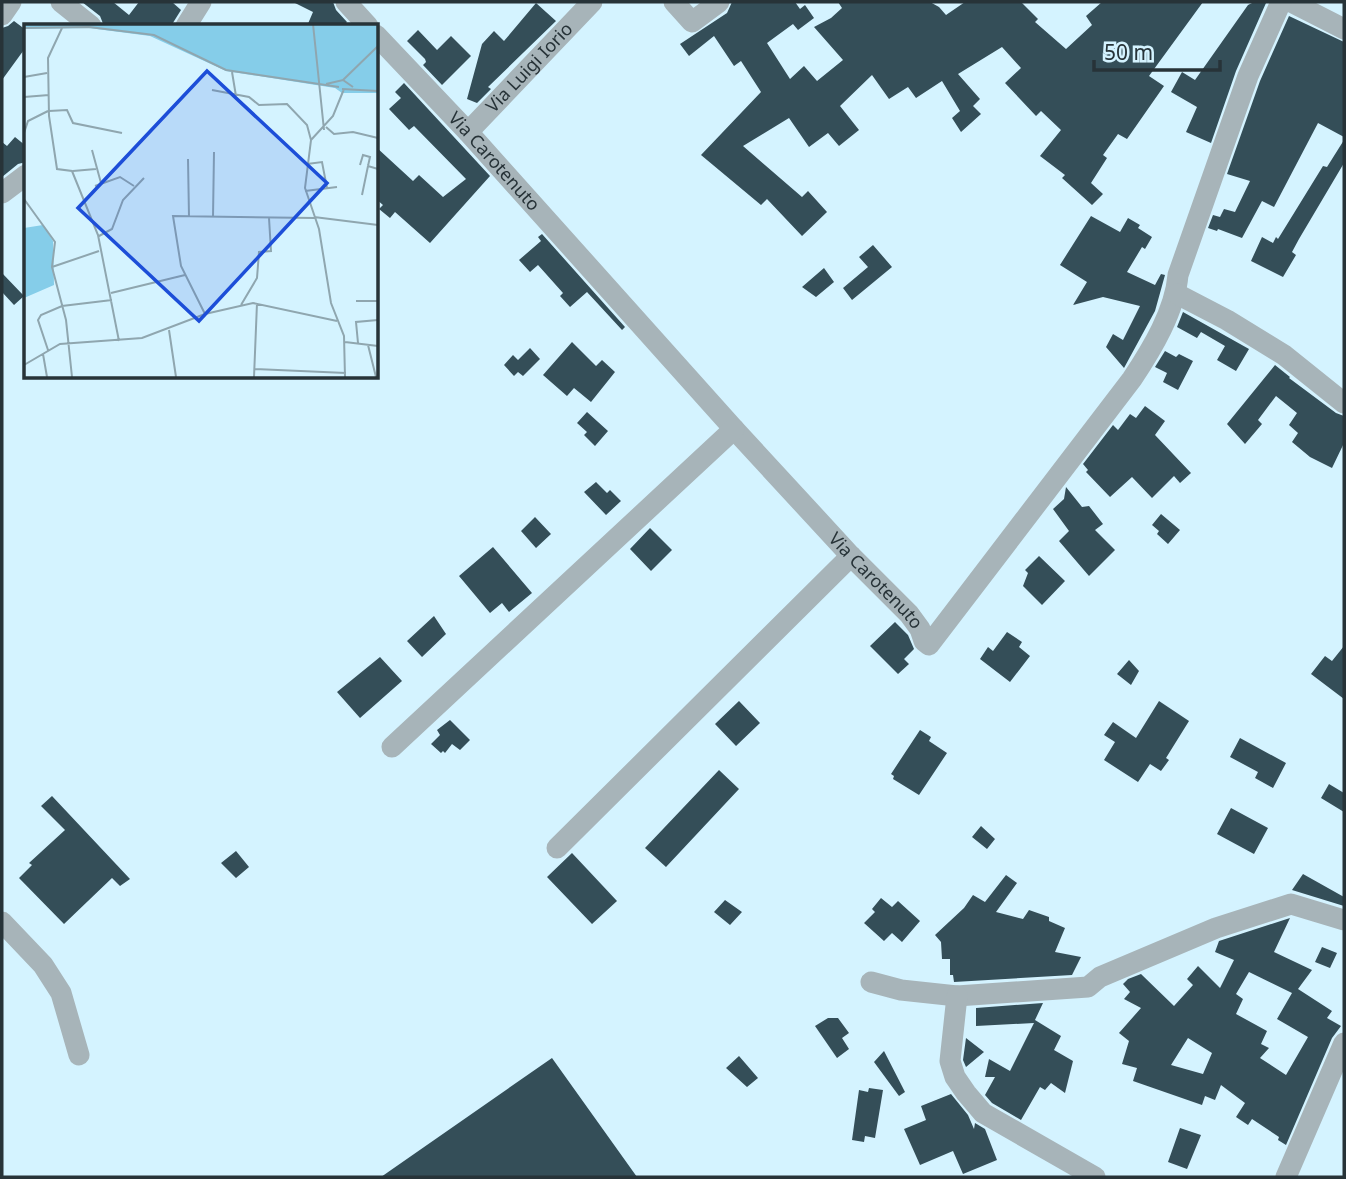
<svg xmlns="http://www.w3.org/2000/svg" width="1346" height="1179" font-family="'Noto Sans',sans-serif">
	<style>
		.building { fill: #344e58; fill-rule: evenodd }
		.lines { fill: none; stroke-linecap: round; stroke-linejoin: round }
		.minor { stroke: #a7b4b9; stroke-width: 21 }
		.labels { text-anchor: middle; stroke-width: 7; stroke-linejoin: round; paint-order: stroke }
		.street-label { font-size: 18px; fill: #273338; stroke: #d4f3ff }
		.inset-road { fill: none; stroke: #8fa6af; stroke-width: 2 }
		.view { fill: #1d4ed8; fill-opacity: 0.15; stroke: #1d4ed8; stroke-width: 3.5 }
		.inset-edge { fill: none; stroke: #273338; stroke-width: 3.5 }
	</style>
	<rect width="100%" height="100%" fill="#d4f3ff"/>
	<path class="building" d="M82,2H113L129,15L139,2H172L181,10L171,26H104L100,16Z
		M293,2H333L336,10L347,22L343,26H307L313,12Z
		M732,2H795L800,9L805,5L814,18L798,30L793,24L767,43L790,79L804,66L817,81L843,60L814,27L831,18L842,8L838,2H930L939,7L946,15L965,2H1021L1038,19L1035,22L1066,49L1092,25L1086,16L1102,2H1203L1149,76L1164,86L1127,139L1118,134L1103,155L1107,158L1091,183L1103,194L1092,205L1062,178L1065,175L1040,156L1061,130L1041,111L1036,116L1005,83L1021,68L1002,47L958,74L980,99L973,106L981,114L961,132L952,118L960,111L942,81L916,98L908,87L889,99L872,75L840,106L859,130L839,146L828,133L809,147L789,118L743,146L802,197L808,191L827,212L802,236L767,199L761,205L701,155L761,92L741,61L734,66L714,36L689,56L680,44L727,13Z
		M1254,2L1266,3L1236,71L1211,143L1186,132L1197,107L1171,92L1182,72L1195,80L1248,5Z
		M536,3L556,21L488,87L491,89L477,103L467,99L482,44L494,31L504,41Z
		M1289,16L1344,42V137L1318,123L1274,207L1262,201L1242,238L1218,229L1217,231L1208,228L1213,215L1220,217L1224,209L1235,212L1250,181L1227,174L1260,81Z
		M14,21L26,30V47L2,80V28L8,26Z
		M418,30L437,50L451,36L471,56L442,85L423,65L426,62L425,59L407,41Z
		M404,83L490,176L430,243L395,212L390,218L379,209L383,205L376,199V147L413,181L419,175L443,197L466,179L414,126L409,130L389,109L401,98L395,92Z
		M15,137L26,146V162L18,164L2,177V142L7,146Z
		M1344,140V163L1299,239L1292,252L1296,255L1283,277L1251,261L1262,237L1273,243L1276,237L1278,239L1323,166L1327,167Z
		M1091,216L1120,232L1128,218L1140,225L1138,228L1152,237L1145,249L1142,247L1127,272L1155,285L1161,274L1165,275L1155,311L1124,368L1106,347L1113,334L1123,340L1140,306L1103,297L1073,305L1087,282L1060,265Z
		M542,234L625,327L622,330L587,292L570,307L560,296L563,293L538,265L530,272L519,260L541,241L538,237Z
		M873,245L892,267L852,300L843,288L868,267L859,257Z
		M824,268L834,282L816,297L802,287Z
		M2,273L24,296L14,305L2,292Z
		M1183,312L1249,349L1236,371L1217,360L1225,346L1201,332L1197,338L1177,327Z
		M572,342L596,366L602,360L615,372L591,402L574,388L567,396L543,375Z
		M530,348L540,359L523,376L518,372L514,376L504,365L513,355L518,360Z
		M1165,351L1176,357L1179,354L1193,361L1178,390L1163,382L1167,373L1155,367Z
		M1275,365L1290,377L1289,378L1336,413L1344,416V443L1332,468L1310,457L1292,442L1298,433L1289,425L1297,413L1276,396L1258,420L1262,424L1245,444L1227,424Z
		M1145,406L1165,421L1155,435L1191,473L1180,483L1174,476L1152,498L1132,477L1110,497L1086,472L1088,470L1083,464L1113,425L1118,430L1130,414L1136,418Z
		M587,412L608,431L595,446L584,435L587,432L577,423Z
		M596,482L607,493L610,490L621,501L606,515L584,492Z
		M1066,487L1082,507L1089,506L1103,524L1095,530L1115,550L1089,576L1059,541L1069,531L1053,509L1064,499Z
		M1161,514L1180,530L1168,544L1157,534L1159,531L1152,525Z
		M535,517L551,534L536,548L521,531Z
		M650,528L672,550L651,571L630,549Z
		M493,547L532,593L509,612L502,603L490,613L459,576Z
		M1039,556L1065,581L1042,605L1023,586L1028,573L1025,570Z
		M434,616L446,634L422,657L407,641Z
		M895,622L908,635L914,649L904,659L909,664L898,674L870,646Z
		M1007,632L1022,642L1019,647L1030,656L1010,682L980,659L988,647L993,651Z
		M1344,646V699L1311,674L1325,656L1332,661Z
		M380,657L402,681L360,718L337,692Z
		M1129,660L1139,671L1131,685L1117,674Z
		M739,701L760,723L736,746L715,724Z
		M1159,701L1189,721L1166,758L1169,760L1161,771L1150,764L1138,782L1104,760L1115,742L1104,735L1113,722L1136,738Z
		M450,720L470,740L460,750L452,744L445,753L443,751L441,753L431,744L440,735L437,730Z
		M920,730L931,737L929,741L947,753L919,795L893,779L894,776L891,774Z
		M1240,738L1286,763L1273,788L1255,778L1258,772L1230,757Z
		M719,770L739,789L666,867L645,848Z
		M1329,784L1344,793V812L1321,798Z
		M52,796L130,879L120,886L112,878L64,924L19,878L32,865L29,863L65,830L41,806Z
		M1231,808L1268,828L1254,854L1217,834Z
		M981,826L995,839L987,849L972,837Z
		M236,851L249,867L236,878L221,863Z
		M572,853L617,901L592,924L547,877Z
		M1303,874L1344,897V906L1292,890Z
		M1006,875L1017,883L996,912L1023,919L1029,910L1049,917V921L1065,928L1055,952L1081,957L1072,975L954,982L953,975H950V959H942L941,942L935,935L964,908L973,895L985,902Z
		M881,898L892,907L898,901L920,921L902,942L892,933L884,941L864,923L875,912L872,909Z
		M725,900L742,912L730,925L714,912Z
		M1290,918L1274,952L1312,970L1298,989L1332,1011L1327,1018L1341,1026L1332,1038L1286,1145L1278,1140L1279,1137L1252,1119L1248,1125L1236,1117L1245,1103L1221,1085L1215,1100L1205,1096L1202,1105L1133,1081L1137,1068L1122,1064L1129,1041L1119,1033L1141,1008L1124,999L1130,992L1123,984L1128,979L1141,974L1174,1006L1193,985L1187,979L1198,966L1220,988L1234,960L1215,952L1219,941ZM1249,972L1292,993L1277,1019L1308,1037L1286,1075L1260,1058L1269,1048L1261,1044L1267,1031L1236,1014L1243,999L1236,994ZM1188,1038L1212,1053L1203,1074L1171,1065Z
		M1322,947L1337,953L1330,968L1315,962Z
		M1043,1003L1035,1020L1061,1036L1054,1050L1073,1061L1065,1093L1051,1083L1045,1090L1040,1087L1021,1120L992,1103L985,1095L995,1077H985L989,1059L1010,1071L1034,1023L976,1026V1008Z
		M828,1018H838L849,1033L842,1038L849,1049L837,1058L815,1026Z
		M966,1038L984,1052L966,1067L963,1060Z
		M884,1051L905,1092L899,1096L874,1062Z
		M739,1056L758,1078L747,1087L726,1068Z
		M552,1058L637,1177H381Z
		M869,1088L883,1090L875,1138L865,1136L864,1142L852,1140L859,1090L868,1092Z
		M951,1094L968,1115L974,1129L975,1123L985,1129L997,1160L963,1174L953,1151L920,1165L904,1129L926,1120L921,1106Z
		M1180,1128L1201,1135L1187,1169L1168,1162Z"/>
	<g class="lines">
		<g class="minor">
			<path d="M61,2L91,26"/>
			<path d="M346,2L368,26"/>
			<path d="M674,2L692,22L719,2"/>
			<path d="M1291,2L1344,29"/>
			<path d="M2,15L11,2"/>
			<path d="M186,26L201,2"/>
			<path id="s1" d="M376,35L468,132L734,429L851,556L909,614L920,629L924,641L929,645L1132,379C1152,349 1175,311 1178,275L1248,76L1281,2"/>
			<path id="s2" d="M468,132L592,2"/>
			<path d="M2,193L26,175"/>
			<path d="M1177,294L1227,320L1284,355L1344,403"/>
			<path d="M392,747L734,429"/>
			<path d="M557,848L851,556"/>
			<path d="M2,922L43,965L61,993L79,1055"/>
			<path d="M871,982L901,990L957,996L1088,987L1100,977L1216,928L1291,904L1344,920"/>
			<path d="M957,996L950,1061L955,1077L966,1093L983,1113L1095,1177"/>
			<path d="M1286,1177L1344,1043"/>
		</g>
	</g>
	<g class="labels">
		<g class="street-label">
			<text dy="6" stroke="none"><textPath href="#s2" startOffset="89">Via Luigi Iorio</textPath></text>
			<text dy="6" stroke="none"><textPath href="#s1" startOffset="173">Via Carotenuto</textPath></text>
			<text dy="6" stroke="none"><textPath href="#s1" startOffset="740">Via Carotenuto</textPath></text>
		</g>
	</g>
	<g transform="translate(24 24)">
		<rect width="354" height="354" fill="#d4f3ff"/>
		<path d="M0,0H353V69H318L311,64L202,47L126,12L65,4L0,5ZM19,201L29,217L30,261L0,274V204Z" fill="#85cde9"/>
		<path class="inset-road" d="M289,0L300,106M0,4L65,3L130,11L202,46L315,63M38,4L24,34L25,92L33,145L48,147L74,211L95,317M208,48L212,72M0,53L23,49M319,56L354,22M302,60L319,56L329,63M318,65L354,67M188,66L225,73L235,81L263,80L283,101L287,116L281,164L295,205L307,279L320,312L321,353M0,73L25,71M25,87L43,86L49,99L98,109M302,103L310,110L329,108L354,114M0,109L4,97L24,87M287,116L309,92L320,65M68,126L77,159M164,135L165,193M283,140L298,138L303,164M336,141L339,131L346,133L344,142M49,147L72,145M71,162L96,153L110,162M281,167L313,163M338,171L344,142L354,145M0,175L31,218L28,243L42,296L48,353M189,193L190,128M290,193L354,201M75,212L88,205L99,176L120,154M28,243L75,227M87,269L161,251M332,277H354M217,281L233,254L235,228L247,227L245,194M181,290L157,242L149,192L291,194M145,306L152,353M321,318L354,322M334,319L332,298L354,296M344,321L352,353M24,326L14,296L17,291L38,282L88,276M19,330L23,353M0,341L36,320L118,314L181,290L229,279L313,297M231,345L322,349M230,353L233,279"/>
		<path class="view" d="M183,47L303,159L175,297L54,184Z"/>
		<rect width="354" height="354" class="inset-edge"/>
	</g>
	<rect width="1346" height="1179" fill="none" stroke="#273338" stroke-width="7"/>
	<path d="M1094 60v10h126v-10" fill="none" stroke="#273338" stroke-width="3.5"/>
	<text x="1104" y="60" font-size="21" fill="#273338" stroke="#d4f3ff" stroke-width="5" paint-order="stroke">50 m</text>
</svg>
